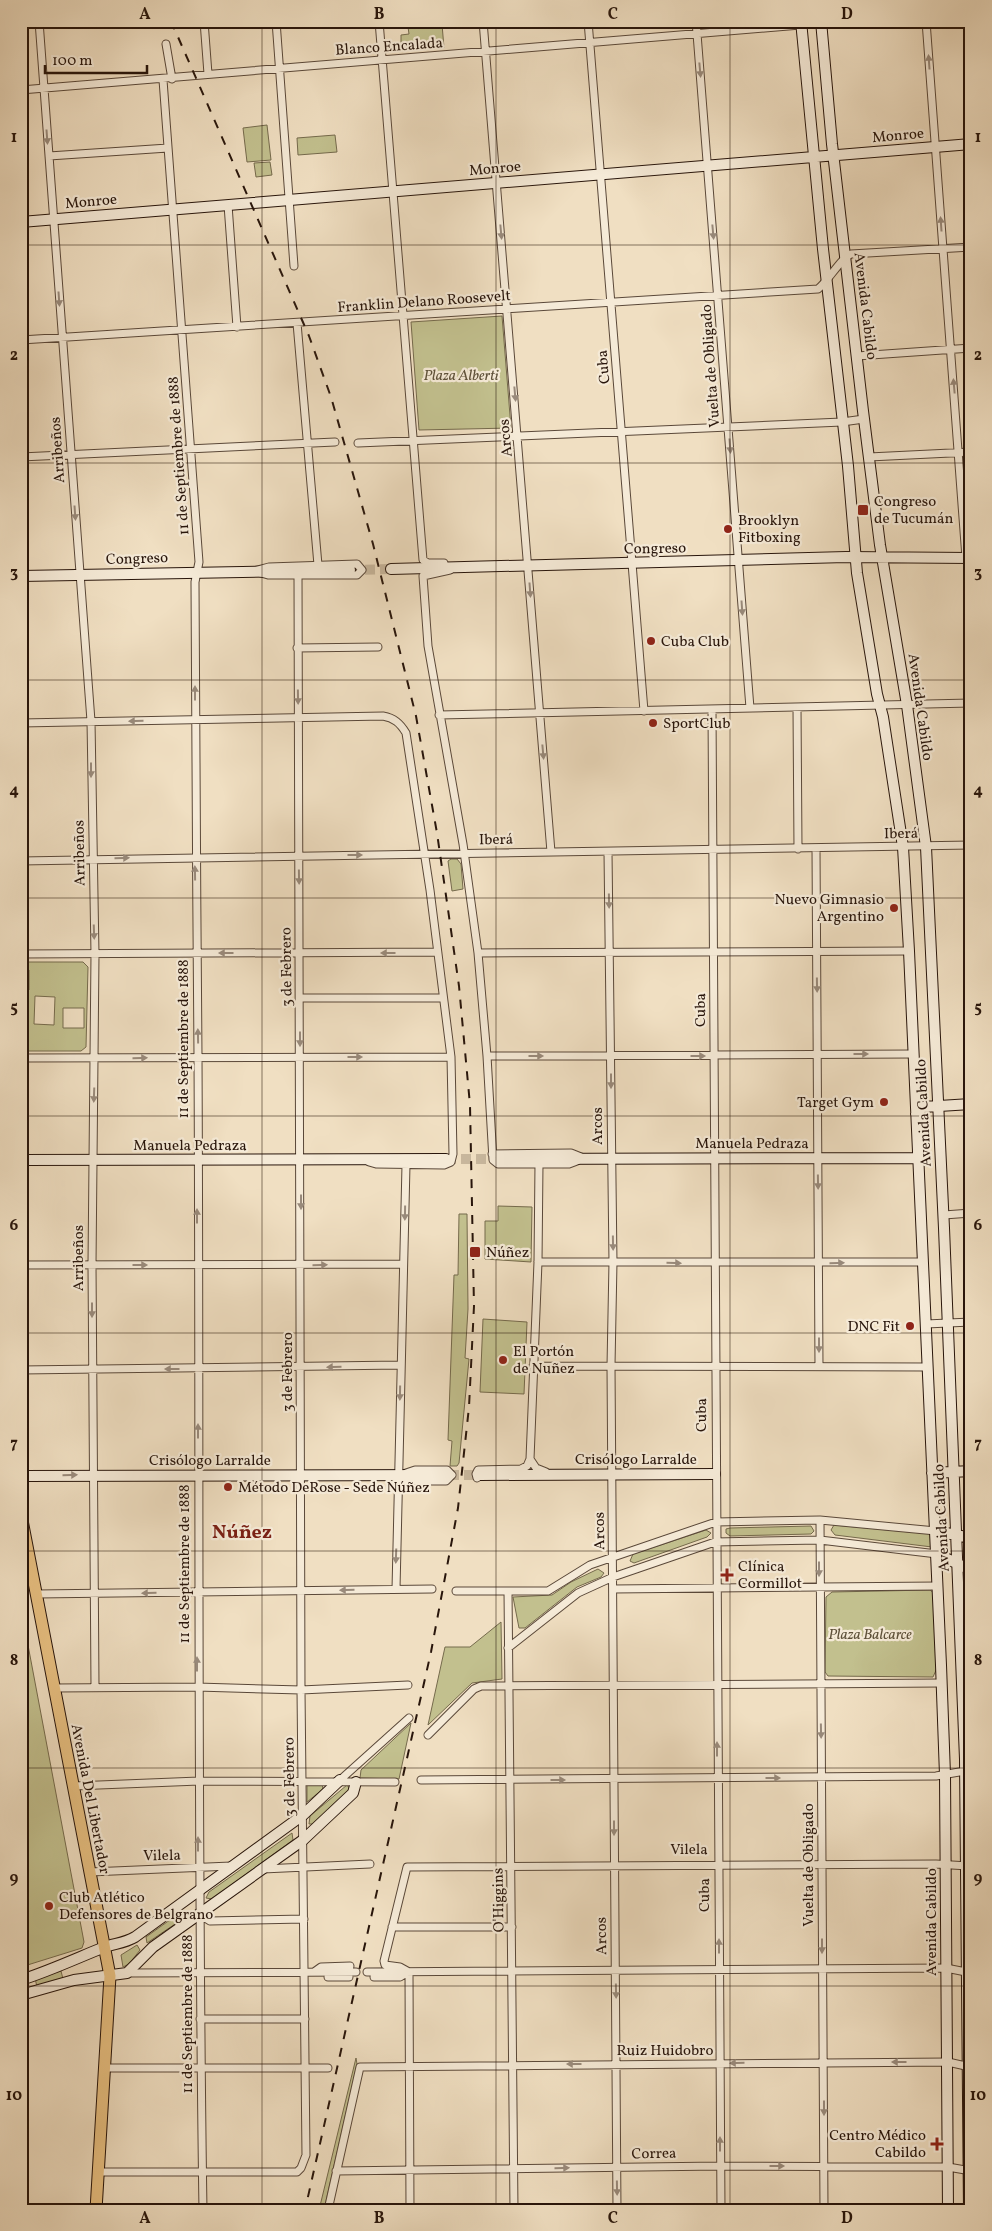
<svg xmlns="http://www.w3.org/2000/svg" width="992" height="2231" font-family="Vollkorn,serif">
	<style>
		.green { fill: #c2c08e; stroke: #756a4c; fill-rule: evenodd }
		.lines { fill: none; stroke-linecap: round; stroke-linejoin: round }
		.secondary-tunnel { stroke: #c8b79d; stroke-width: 10; stroke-dasharray: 10 5; stroke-linecap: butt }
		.street-casing { stroke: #5a4839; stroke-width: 9 }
		.secondary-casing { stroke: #28150b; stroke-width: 12 }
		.primary-casing { stroke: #28150b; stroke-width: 13 }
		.street { stroke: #f5ead7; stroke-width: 7 }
		.secondary { stroke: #f5ead7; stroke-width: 10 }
		.primary { stroke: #e8c081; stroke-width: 11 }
		.rail { stroke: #28150b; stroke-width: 2; stroke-dasharray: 9 9; stroke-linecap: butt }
		.oneway { fill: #998a7b }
		.grid { fill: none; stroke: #28150b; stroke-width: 1; stroke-opacity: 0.55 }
		.poi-dot { fill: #8f2418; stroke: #f5ead7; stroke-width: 2 }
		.labels { text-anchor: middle; stroke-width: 4.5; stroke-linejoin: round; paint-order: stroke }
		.street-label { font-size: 15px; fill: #28150b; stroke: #f5ead7 }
		.park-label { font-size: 15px; font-style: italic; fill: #5e5139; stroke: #f5ead7 }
		.poi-label { font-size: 15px; fill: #28150b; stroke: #f5ead7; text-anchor: start }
		.district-label { font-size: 20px; font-weight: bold; fill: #7a1f14; stroke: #f5ead7 }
		.neatline { fill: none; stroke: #28150b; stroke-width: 2 }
		.grid-label { font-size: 16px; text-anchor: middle; font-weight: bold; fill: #28150b }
	</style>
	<rect width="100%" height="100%" fill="#f0dfc2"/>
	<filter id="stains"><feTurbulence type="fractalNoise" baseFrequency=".004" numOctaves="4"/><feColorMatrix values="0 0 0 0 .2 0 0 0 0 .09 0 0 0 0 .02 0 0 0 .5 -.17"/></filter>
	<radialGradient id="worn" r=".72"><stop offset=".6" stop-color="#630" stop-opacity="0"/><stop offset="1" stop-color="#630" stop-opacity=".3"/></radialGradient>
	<path class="green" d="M403,21H431L432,25L442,24L444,48L410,50V45L401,46V35L409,34L408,27H403Z
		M267,125L271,160L247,162L243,128Z
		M335,135L337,152L298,155L297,138Z
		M270,162L272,175L256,177L254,163Z
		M502,316L511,428L419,430L411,322Z
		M451,859H457L461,864L463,889L452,891L448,861Z
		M21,962H83L88,967L86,1047L81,1051H21V1042L24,1041V1028H21V991L29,990V970H21ZM35,996L55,997L54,1025L34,1024ZM63,1008H84V1028H63Z
		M498,1206L532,1207L531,1262L485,1259V1221H498Z
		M459,1214H467L468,1309L465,1358L469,1359L459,1463L457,1466H450L452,1441L448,1440L454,1275H458Z
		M483,1319L527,1322L524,1394L480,1392Z
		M834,1525L932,1534V1547L835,1535L831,1530Z
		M811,1526L814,1531L811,1534L730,1536L726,1533V1529L730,1528Z
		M706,1530L711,1533L707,1537L634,1563L630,1561L633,1554Z
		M971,1541V1567L965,1563V1543Z
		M598,1569L604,1573L601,1577L577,1587L525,1628H519L513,1597L552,1595L571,1582Z
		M930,1590L935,1594L937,1668L933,1677L828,1676L825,1672L826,1597L832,1592Z
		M21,1608L84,1942L82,1948L21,1967Z
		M501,1622L502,1679L472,1683L428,1725L445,1647H470Z
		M411,1723L399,1779L360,1778L361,1770Z
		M322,1784L323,1789L307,1802V1785Z
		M347,1785L350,1789L315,1824H309L310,1816Z
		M292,1833L293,1840L212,1899L206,1898L209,1892Z
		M181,1912L185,1916L184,1918L147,1943L146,1937Z
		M137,1945L140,1950L129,1964L123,1967L121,1955Z
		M61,1971L63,1979L37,1987L35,1978Z
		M356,2058L357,2064L324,2210H319Z"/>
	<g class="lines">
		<path class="secondary-tunnel" d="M350,570L391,569
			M446,1159H500
			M449,1475H480"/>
		<defs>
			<path id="street" d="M39,21L91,721L95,954L92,1265L95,1687
				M204,21L208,74
				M276,21L294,266
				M379,21L423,560L428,563H444
				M483,21L551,852
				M588,21L644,711
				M696,21L750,708
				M926,21L966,558
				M166,44L172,79
				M163,80L199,562L195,582C195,740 197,898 198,1056C200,1441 197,1825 203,2210
				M21,90L848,21
				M49,156L168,148
				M228,205L237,327
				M297,323L318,565
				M21,340L818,289C829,280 841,258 851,254L971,247
				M857,356L971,348
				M358,443L842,422L864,419
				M21,457L335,442
				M869,457L971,452
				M357,564L362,570L357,575H268L254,571L269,567Z
				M450,570L423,576L428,646L463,844L478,953L487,1056L493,1160L498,1164H569L577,1161
				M297,648L378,647
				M797,707L798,849
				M712,709L721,2210
				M439,715L971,703
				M21,723L383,716C394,718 400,723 406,733L430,890L451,1057L453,1154L451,1162L444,1165L376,1164L369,1162
				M816,848L819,1366
				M608,852L613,1262L611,1366L617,2210
				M21,861L971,845
				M478,953L909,951
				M21,954L437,952
				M301,998H443
				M487,1056L913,1054
				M21,1058L451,1057
				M492,1154L571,1153L581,1157
				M539,1164L538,1262L530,1459L536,1468L546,1472
				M944,1215L971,1213
				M538,1262H923
				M21,1265L403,1264
				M926,1324L971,1322
				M533,1366L928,1367
				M21,1370L400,1365
				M477,1478L476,1474L478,1470L521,1469L527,1466L530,1459
				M398,1488L405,1481H446L452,1475L447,1470H415L406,1473
				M820,1520L824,2210
				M396,1589L406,1165
				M613,1589L938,1586
				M456,1591H548L590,1565L716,1522L820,1520L936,1531
				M508,1591L514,2210
				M37,1594L432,1589
				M508,1648L578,1593L613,1577L715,1542L820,1540L937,1554
				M55,1688L197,1687L301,1690L408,1685
				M428,1735L474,1689L481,1686L942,1683
				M340,1780L409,1718
				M421,1780L936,1776L965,1771L971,1767
				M74,1786L199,1781L395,1782
				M263,1869L370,1864
				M90,1872L231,1866
				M199,1914L210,1921L304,1919
				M392,1927H512
				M314,1972L321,1967L350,1966
				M367,1972L946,1968L971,1973
				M409,1972L400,1967L385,1965L384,1961L407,1867L936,1864L968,1866
				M409,1972L410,2210
				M127,1973L356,1972
				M328,1977H349
				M374,1977H400L408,1972
				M200,2019H305
				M105,2068H328
				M336,2171L720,2166L948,2167L971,2171
				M98,2172H297L301,2168L306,2155L301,1690L298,575
				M328,2210L360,2067L948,2062L970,2067"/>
			<path id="secondary" d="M801,21L823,249L848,466L857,573L877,694L883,717L903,847L909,951L941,1665L945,1775L948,2210
				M821,21L832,144L863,411L880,545L907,705L926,847L944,1228L965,1759L969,2210
				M21,222L971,144
				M391,569L846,557L971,558
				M21,576L350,570
				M916,1114L923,1107L971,1104
				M500,1159L919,1158
				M21,1160L446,1159
				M932,1473L971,1471
				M480,1475L715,1474
				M21,1476L449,1475
				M936,1531L971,1538
				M937,1554L971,1570
				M21,1980C49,1971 75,1959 102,1948C114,1943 123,1944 135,1937L303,1815L340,1780
				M21,1995L74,1980L127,1973L153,1947L303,1840L353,1793L356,1782"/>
			<path id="primary" d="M21,1515L110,1976L96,2210"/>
		</defs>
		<use href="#street" class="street-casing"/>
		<use href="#secondary" class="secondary-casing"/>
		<use href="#primary" class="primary-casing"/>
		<use href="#street" class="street"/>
		<use href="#secondary" class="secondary"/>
		<use href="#primary" class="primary"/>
		<path class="rail" d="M171,21L309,336L331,397L373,544L416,716L437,833L459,986L470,1105L474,1306L469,1407L458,1508L431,1652L305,2210"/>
	</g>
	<defs><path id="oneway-solid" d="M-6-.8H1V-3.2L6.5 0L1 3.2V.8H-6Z" transform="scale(1.25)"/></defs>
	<g class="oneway">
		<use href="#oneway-solid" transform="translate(929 62) rotate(-94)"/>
		<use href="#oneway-solid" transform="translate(700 70) rotate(85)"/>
		<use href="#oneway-solid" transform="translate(47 137) rotate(86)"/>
		<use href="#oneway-solid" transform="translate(941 224) rotate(-94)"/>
		<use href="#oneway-solid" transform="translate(501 232) rotate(85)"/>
		<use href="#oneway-solid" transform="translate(713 232) rotate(85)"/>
		<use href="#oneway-solid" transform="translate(59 299) rotate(86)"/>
		<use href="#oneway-solid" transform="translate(954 386) rotate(-95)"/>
		<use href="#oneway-solid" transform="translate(515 394) rotate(85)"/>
		<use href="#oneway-solid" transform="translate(730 446) rotate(86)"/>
		<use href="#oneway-solid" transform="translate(75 513) rotate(86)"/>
		<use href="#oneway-solid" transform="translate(530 590) rotate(86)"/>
		<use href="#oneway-solid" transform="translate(742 608) rotate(86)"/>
		<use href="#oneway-solid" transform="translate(195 693) rotate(-90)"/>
		<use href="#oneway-solid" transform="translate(298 697) rotate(89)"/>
		<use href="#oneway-solid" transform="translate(136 721) rotate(179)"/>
		<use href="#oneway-solid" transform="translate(543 752) rotate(85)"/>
		<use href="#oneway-solid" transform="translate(91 770) rotate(90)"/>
		<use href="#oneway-solid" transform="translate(355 855)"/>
		<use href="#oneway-solid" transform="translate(122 858) rotate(-1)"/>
		<use href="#oneway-solid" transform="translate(195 873) rotate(-91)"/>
		<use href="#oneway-solid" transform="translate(299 877) rotate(89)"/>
		<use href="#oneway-solid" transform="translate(609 901) rotate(89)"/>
		<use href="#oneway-solid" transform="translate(94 932) rotate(88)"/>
		<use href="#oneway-solid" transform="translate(226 953) rotate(-180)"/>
		<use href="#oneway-solid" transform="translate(388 953) rotate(180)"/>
		<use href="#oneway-solid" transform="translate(817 985) rotate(89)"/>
		<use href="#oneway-solid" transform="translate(198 1036) rotate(-91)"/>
		<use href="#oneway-solid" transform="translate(300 1039) rotate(90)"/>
		<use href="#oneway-solid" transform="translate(861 1054)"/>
		<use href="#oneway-solid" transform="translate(536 1056)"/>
		<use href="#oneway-solid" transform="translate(698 1056)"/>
		<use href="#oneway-solid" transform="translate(355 1057)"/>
		<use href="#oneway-solid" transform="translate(140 1058) rotate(-1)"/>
		<use href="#oneway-solid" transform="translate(611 1081) rotate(90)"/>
		<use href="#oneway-solid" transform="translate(94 1095) rotate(92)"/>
		<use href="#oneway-solid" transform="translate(818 1182) rotate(89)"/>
		<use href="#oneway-solid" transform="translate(301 1202) rotate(90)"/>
		<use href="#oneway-solid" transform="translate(405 1213) rotate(91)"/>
		<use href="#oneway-solid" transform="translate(197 1216) rotate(-90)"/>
		<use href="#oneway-solid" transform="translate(613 1243) rotate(89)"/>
		<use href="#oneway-solid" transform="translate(674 1263) rotate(1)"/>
		<use href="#oneway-solid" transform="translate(837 1263) rotate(-1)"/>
		<use href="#oneway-solid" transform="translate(140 1265)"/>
		<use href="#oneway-solid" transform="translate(320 1265) rotate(-1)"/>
		<use href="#oneway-solid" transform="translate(92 1310) rotate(90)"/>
		<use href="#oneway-solid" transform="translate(819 1345) rotate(90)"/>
		<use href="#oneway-solid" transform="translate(334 1367) rotate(178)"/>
		<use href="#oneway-solid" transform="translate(172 1369) rotate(180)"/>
		<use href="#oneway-solid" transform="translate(400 1393) rotate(91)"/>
		<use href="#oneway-solid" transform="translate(198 1431) rotate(-90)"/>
		<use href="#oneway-solid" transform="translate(70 1475) rotate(-1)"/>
		<use href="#oneway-solid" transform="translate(396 1556) rotate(92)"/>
		<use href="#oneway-solid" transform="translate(819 1569) rotate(90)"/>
		<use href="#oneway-solid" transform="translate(347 1590) rotate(179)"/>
		<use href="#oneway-solid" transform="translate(149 1593) rotate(179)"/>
		<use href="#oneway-solid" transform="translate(197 1664) rotate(-90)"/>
		<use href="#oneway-solid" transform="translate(821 1731) rotate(89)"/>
		<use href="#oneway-solid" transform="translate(717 1749) rotate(-90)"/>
		<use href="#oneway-solid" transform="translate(773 1778)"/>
		<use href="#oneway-solid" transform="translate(558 1780)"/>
		<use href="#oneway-solid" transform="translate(614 1828) rotate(90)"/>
		<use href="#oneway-solid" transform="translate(198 1844) rotate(-90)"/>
		<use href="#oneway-solid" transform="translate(719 1946) rotate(-90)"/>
		<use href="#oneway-solid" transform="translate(822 1946) rotate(90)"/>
		<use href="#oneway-solid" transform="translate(616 1991) rotate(89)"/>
		<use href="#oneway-solid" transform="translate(899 2062) rotate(180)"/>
		<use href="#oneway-solid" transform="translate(737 2063) rotate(179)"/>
		<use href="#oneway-solid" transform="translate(574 2064) rotate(-180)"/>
		<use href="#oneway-solid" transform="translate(824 2108) rotate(90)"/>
		<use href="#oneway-solid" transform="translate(720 2144) rotate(-90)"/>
		<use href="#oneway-solid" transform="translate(777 2166)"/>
		<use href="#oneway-solid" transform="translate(562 2168) rotate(-1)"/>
		<use href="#oneway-solid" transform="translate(617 2188) rotate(89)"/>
	</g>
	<path class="grid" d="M262,21V2210M496,21V2210M730,21V2210M21,245H971M21,463H971M21,680H971M21,898H971M21,1116H971M21,1333H971M21,1551H971M21,1768H971M21,1986H971"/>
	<g class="poi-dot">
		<rect x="857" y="504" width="12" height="12" rx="2.5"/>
		<circle cx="728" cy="529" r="5"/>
		<circle cx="651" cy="641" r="5"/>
		<circle cx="653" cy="723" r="5"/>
		<circle cx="894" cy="908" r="5"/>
		<circle cx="884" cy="1102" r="5"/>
		<rect x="469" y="1246" width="12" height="12" rx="2.5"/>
		<circle cx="910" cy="1326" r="5"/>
		<circle cx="503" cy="1360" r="5"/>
		<circle cx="228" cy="1487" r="5"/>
		<path d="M724.5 1567.5h5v5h5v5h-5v5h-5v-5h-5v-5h5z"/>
		<circle cx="49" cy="1906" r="5"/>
		<path d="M934.5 2136.5h5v5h5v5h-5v5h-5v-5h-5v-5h5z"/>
	</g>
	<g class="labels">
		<g class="street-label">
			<text transform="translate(389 46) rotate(-4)" y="5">Blanco Encalada</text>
			<text transform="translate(898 135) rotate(-5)" y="5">Monroe</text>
			<text transform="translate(495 168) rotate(-5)" y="5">Monroe</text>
			<text transform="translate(91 201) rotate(-5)" y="5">Monroe</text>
			<text transform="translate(424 301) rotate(-4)" y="5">Franklin Delano Roosevelt</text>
			<text transform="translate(866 306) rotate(83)" y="5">Avenida Cabildo</text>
			<text transform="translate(710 366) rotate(-94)" y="5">Vuelta de Obligado</text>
			<text transform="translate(603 367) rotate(-95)" y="5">Cuba</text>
			<text transform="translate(505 438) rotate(-95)" y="5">Arcos</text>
			<text transform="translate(57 450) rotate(-94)" y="5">Arribeños</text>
			<text transform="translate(178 456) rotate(-94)" y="5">11 de Septiembre de 1888</text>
			<text transform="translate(655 548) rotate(-1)" y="5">Congreso</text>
			<text transform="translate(137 558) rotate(-2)" y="5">Congreso</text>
			<text transform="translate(921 707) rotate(82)" y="5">Avenida Cabildo</text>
			<text transform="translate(901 833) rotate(-1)" y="5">Iberá</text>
			<text transform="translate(496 839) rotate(-1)" y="5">Iberá</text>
			<text transform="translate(79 853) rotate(-91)" y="5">Arribeños</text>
			<text transform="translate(286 967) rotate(-91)" y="5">3 de Febrero</text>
			<text transform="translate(700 1010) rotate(-90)" y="5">Cuba</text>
			<text transform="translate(183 1039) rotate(-90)" y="5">11 de Septiembre de 1888</text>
			<text transform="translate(923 1113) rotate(-93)" y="5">Avenida Cabildo</text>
			<text transform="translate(597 1126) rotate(-90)" y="5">Arcos</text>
			<text x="752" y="1148">Manuela Pedraza</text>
			<text x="190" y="1150">Manuela Pedraza</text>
			<text transform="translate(78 1258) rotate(-90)" y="5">Arribeños</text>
			<text transform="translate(287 1372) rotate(-90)" y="5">3 de Febrero</text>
			<text transform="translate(701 1415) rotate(-90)" y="5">Cuba</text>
			<text x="636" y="1464">Crisólogo Larralde</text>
			<text x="210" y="1465">Crisólogo Larralde</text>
			<text transform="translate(941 1518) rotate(-93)" y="5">Avenida Cabildo</text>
			<text transform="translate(599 1531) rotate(-91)" y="5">Arcos</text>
			<text transform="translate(184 1564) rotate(-90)" y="5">11 de Septiembre de 1888</text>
			<text transform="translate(289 1777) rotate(-91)" y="5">3 de Febrero</text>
			<text transform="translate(91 1799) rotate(79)" y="5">Avenida Del Libertador</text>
			<text x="689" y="1854">Vilela</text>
			<text transform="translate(162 1855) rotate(-1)" y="5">Vilela</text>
			<text transform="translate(808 1865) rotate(-90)" y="5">Vuelta de Obligado</text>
			<text transform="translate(704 1895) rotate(-90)" y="5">Cuba</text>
			<text transform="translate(498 1900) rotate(-91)" y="5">O'Higgins</text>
			<text transform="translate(931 1922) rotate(-90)" y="5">Avenida Cabildo</text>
			<text transform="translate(601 1936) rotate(-91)" y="5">Arcos</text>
			<text transform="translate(187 2014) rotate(-90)" y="5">11 de Septiembre de 1888</text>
			<text x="665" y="2055">Ruiz Huidobro</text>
			<text transform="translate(654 2153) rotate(-1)" y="5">Correa</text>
		</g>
		<g class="park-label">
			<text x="461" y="380">Plaza Alberti</text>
			<text x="870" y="1639">Plaza Balcarce</text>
		</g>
		<g class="poi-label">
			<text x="874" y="506">Congreso<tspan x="874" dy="17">de Tucumán</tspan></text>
			<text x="738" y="525">Brooklyn<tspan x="738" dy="17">Fitboxing</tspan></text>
			<text x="661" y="646">Cuba Club</text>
			<text x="663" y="728">SportClub</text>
			<text x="884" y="904" text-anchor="end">Nuevo Gimnasio<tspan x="884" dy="17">Argentino</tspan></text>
			<text x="874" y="1107" text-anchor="end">Target Gym</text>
			<text x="486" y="1257">Núñez</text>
			<text x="900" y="1331" text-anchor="end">DNC Fit</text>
			<text x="513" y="1356">El Portón<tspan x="513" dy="17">de Nuñez</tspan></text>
			<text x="238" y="1492">Método DeRose - Sede Núñez</text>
			<text x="738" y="1571">Clínica<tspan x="738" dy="17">Cormillot</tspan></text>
			<text x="59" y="1902">Club Atlético<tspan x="59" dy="17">Defensores de Belgrano</tspan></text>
			<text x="926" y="2140" text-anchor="end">Centro Médico<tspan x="926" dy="17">Cabildo</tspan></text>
		</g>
		<g class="district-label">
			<text x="242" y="1538">Núñez</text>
		</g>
	</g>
	<rect width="992" height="2231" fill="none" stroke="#f0dfc2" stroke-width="55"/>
	<path d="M45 65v8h102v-8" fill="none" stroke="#28150b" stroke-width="2.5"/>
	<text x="52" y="65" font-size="15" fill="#28150b" stroke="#f5ead7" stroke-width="4" paint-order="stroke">100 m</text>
	<rect x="28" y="28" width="936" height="2176" class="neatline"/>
	<g class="grid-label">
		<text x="145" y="19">A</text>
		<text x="379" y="19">B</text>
		<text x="613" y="19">C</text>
		<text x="847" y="19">D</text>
		<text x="14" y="142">1</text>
		<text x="978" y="142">1</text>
		<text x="14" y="360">2</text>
		<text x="978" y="360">2</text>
		<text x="14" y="577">3</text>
		<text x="978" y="577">3</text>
		<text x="14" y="795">4</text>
		<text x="978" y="795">4</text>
		<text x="14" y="1012">5</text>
		<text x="978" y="1012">5</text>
		<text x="14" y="1230">6</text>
		<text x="978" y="1230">6</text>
		<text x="14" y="1448">7</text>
		<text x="978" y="1448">7</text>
		<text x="14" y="1665">8</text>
		<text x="978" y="1665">8</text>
		<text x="14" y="1883">9</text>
		<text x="978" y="1883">9</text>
		<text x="14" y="2100">10</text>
		<text x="978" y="2100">10</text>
		<text x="145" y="2223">A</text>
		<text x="379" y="2223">B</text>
		<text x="613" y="2223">C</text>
		<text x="847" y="2223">D</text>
	</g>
	<rect width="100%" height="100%" filter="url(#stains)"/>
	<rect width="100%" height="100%" fill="url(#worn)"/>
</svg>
